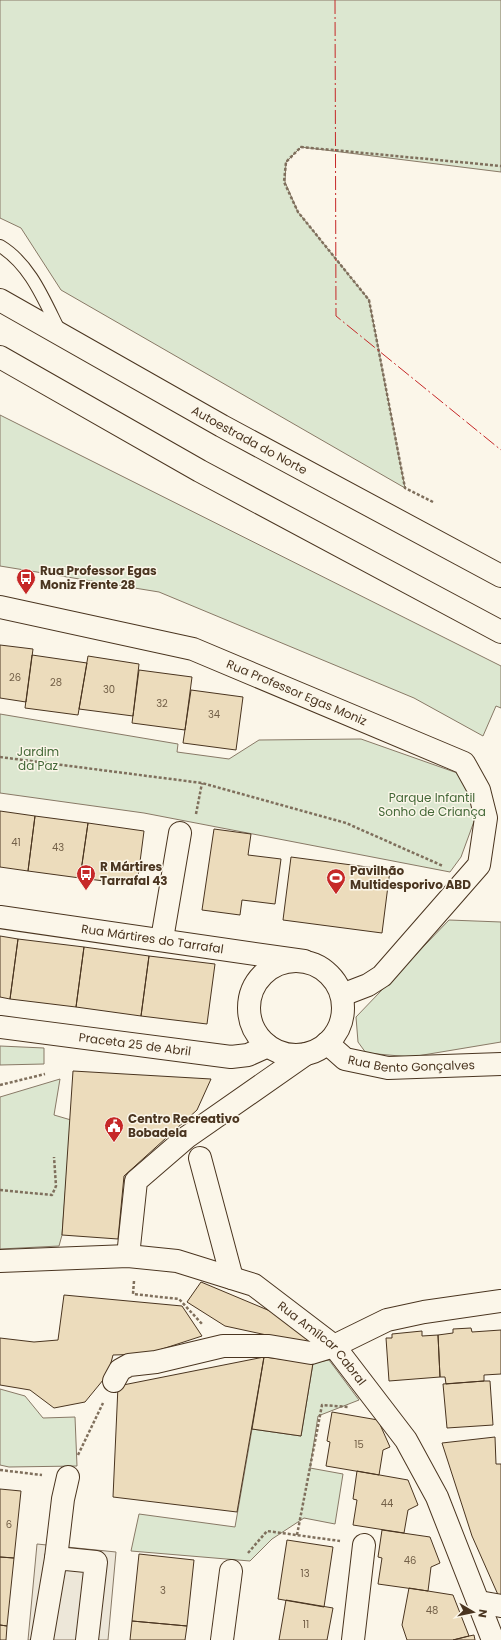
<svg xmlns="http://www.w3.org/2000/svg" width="501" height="1640" font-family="Poppins,sans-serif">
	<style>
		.green { fill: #dce7d0; stroke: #887966 }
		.parking { fill: #ede7d9; stroke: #887966 }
		.building { fill: #ecdcbc; stroke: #4a3520 }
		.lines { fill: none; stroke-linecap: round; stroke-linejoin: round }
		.service-casing { stroke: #4a3520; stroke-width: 14 }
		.minor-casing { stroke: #4a3520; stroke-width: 24 }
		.tertiary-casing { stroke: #4a3520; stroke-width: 24 }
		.motorway-casing { stroke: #4a3520; stroke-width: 24 }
		.path { stroke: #7f6f5c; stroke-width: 2.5; stroke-dasharray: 3 2; stroke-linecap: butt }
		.service { stroke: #fbf6e9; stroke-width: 12 }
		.minor { stroke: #fbf6e9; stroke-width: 22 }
		.tertiary { stroke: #fbf6e9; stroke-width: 22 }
		.motorway { stroke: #fbf6e9; stroke-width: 22 }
		.power { stroke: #c62828; stroke-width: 1; stroke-dasharray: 14 3 2 3; stroke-linecap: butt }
		.labels { text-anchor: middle; stroke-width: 3; stroke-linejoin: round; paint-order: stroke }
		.number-label { font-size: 10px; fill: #725f47 }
		.street-label { font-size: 12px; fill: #4a3520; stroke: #fbf6e9 }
		.poi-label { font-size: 12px; font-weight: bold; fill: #4a3520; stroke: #fbf6e9; text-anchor: start }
		.park-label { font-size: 12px; fill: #436837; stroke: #fbf6e9 }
	</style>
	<rect width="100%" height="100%" fill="#fbf6e9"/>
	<path class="green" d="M0,0H501V172L301,147L286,162L285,182L298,212L369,300L405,488L61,290L21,228L0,218Z
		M0,415L501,666V708L496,706L483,736L414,698L159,592L0,566Z
		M0,714L178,744L177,752L229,759L259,740L361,739L463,775L476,816L461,857L450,872L144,813L0,793Z
		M449,920L501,922V1042L411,1057L366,1053L358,1042L356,1017Z
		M0,1046L44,1048V1064L0,1065Z
		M60,1079L54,1115L71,1120L62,1235L59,1246L0,1249V1097Z
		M329,1360L359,1400L318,1416L310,1468L343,1474L335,1524L304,1518L272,1539L250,1561L131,1551L139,1514L235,1527L252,1429L301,1436L313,1363Z
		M0,1389L25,1396L43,1418L75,1417L77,1466L9,1467L0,1465Z"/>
	<path class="parking" d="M37,1544L116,1552L108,1640H28Z"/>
	<path class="building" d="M0,645L33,649L26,702L0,698Z
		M32,655L87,663L78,715L25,708Z
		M88,656L139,664L133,716L79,709Z
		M139,670L192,677L185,730L132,723Z
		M191,690L243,697L236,750L183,743Z
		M0,811L35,816L28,871L0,867Z
		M35,816L88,823L80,878L28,871Z
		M88,823L144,831L137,885L80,878Z
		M214,829L251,834L248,855L281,859L275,904L242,900L240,915L202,910Z
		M291,857L390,870L382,933L283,920Z
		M0,936L18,939L10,999L0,997Z
		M18,939L84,947L76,1007L10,999Z
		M84,947L149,956L141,1016L76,1007Z
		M149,956L215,964L207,1024L141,1016Z
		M73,1071L211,1079L197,1110L124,1176L118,1239L62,1235Z
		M201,1282L282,1316L311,1336L308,1344L225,1326L187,1302Z
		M64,1295L182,1306L202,1336L147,1354L113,1355L108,1374L85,1402L54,1408L30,1390L0,1385V1338L34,1342L58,1340Z
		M471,1328L472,1332L501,1330V1374L484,1375V1381L446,1384L445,1377H440L438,1335L453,1333V1329Z
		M422,1331V1336L438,1335L440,1377L389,1381L386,1338H392V1334Z
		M264,1357L313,1363L301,1436L252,1429Z
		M264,1357L237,1512L113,1497L118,1386Z
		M484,1381H490L493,1425L447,1428L443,1384Z
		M332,1412L378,1420L390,1447L383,1450L379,1475L326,1466L330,1442L327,1441Z
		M495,1437L496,1464H501V1597H499L472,1536L442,1443Z
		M357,1471L408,1480L418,1505L408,1510L404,1533L353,1525L357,1500L353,1499Z
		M0,1489L21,1491L14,1558L0,1557Z
		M382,1530L430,1537L440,1563L431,1567L428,1591L378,1584L382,1558L378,1557Z
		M287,1540L333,1547L324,1607L278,1599Z
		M139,1554L194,1560L187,1626L132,1621Z
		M0,1557L14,1558L7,1626L0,1625Z
		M409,1588L453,1595L469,1636L453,1640H407L402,1625Z
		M286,1600L333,1608L327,1640H279Z
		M132,1621L187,1626L185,1640H130Z
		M0,1625L7,1626L6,1640H0Z
		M474,1635L475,1640H453L469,1636Z"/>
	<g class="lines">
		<defs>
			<path id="service" d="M0,246C30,264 44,300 59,330"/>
			<g id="minor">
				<path id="s1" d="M0,607L193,649L464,763L479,790L486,818L479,865L382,976L368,985L342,995"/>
				<path id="s2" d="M0,917L304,961"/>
				<path d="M162,939L180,833"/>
				<circle cx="296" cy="1008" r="47"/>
				<path id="s3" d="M0,1027L231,1057L248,1055L268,1046"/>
				<path id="s4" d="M327,1043L345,1059L388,1068L501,1064"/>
				<path d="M200,1158L232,1278"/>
				<path d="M128,1256L136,1181L187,1137L306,1054"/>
				<path d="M114,1381L120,1370L129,1365L156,1362L223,1346H269L311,1353L334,1346L387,1320L424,1312L501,1301"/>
				<path d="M56,1558L63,1499L68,1477"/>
				<path d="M479,1602L501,1606"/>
				<path d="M42,1640L56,1558L96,1562L87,1640"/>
				<path d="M222,1640L231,1571"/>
				<path d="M353,1640L364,1545"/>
			</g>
			<g id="tertiary">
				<path id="s5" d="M0,1261L128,1256L177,1261L254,1285L334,1346L406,1440L437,1497L493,1640"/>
			</g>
			<g id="motorway">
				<path id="s6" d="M0,300L222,426L501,576"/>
				<path d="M0,357L200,471L501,632"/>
			</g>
		</defs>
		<use href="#service" class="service-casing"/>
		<use href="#minor" class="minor-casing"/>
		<use href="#tertiary" class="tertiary-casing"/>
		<use href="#motorway" class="motorway-casing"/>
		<path class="path" d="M433,502L405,488L369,300L298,212L284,182L286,162L301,147L501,166
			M0,757L202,783L346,823L443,866
			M196,814L202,783
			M0,1085L45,1074
			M0,1190L52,1195L56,1186L54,1157
			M134,1281L133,1294L179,1299L203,1325
			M78,1455L103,1403
			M0,1470L42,1475
			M297,1535L322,1405L348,1407
			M248,1553L267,1531L340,1541"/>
		<use href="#service" class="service"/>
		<use href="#minor" class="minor"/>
		<use href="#tertiary" class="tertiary"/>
		<use href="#motorway" class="motorway"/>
		<path class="power" d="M335,0L336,316L501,450"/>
	</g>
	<defs>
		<symbol id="bus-pin" viewBox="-11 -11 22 30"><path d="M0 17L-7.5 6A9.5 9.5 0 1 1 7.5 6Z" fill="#c62828" stroke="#fbf6e9"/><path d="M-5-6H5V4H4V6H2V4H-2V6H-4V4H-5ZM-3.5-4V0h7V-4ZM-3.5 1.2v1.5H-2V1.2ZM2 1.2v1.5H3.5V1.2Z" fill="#fff"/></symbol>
		<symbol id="stadium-pin" viewBox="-11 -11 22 30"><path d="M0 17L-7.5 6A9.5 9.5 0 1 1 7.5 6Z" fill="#c62828" stroke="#fbf6e9"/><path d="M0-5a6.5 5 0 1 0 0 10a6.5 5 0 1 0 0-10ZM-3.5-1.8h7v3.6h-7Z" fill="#fff"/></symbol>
		<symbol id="civic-pin" viewBox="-11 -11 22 30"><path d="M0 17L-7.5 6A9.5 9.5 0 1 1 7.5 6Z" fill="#c62828" stroke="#fbf6e9"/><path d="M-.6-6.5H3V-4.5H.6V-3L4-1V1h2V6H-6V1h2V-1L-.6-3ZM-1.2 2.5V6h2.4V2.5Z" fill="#fff"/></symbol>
	</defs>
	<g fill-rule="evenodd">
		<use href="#bus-pin" x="15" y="567" width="22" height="30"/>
		<use href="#bus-pin" x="75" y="863" width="22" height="30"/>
		<use href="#stadium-pin" x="325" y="867" width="22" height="30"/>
		<use href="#civic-pin" x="103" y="1115" width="22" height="30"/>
	</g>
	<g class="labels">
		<g class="number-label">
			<text x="15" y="681">26</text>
			<text x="56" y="686">28</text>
			<text x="109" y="693">30</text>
			<text x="162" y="707">32</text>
			<text x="214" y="718">34</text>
			<text x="16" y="846">41</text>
			<text x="58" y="851">43</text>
			<text x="359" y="1448">15</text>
			<text x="387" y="1507">44</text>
			<text x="9" y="1528">6</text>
			<text x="410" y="1564">46</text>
			<text x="305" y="1577">13</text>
			<text x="163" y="1594">3</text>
			<text x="432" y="1614">48</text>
			<text x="306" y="1628">11</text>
		</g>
		<g class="street-label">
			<text dy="4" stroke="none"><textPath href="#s6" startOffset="286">Autoestrada do Norte</textPath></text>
			<text dy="4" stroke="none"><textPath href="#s1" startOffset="310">Rua Professor Egas Moniz</textPath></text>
			<text dy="4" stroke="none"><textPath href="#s2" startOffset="154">Rua Mártires do Tarrafal</textPath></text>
			<text dy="4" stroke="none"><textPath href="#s3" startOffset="136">Praceta 25 de Abril</textPath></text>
			<text dy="4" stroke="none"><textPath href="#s4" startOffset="91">Rua Bento Gonçalves</textPath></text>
			<text dy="4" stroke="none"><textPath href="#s5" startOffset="348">Rua Amílcar Cabral</textPath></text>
		</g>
		<g class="poi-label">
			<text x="40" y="575">Rua Professor Egas<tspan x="40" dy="14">Moniz Frente 28</tspan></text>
			<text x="100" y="871">R Mártires<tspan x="100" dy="14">Tarrafal 43</tspan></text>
			<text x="350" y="875">Pavilhão<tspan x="350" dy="14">Multidesporivo ABD</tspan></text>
			<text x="128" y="1123">Centro Recreativo<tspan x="128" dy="14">Bobadela</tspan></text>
		</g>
		<g class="park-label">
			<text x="38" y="756">Jardim<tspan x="38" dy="14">da Paz</tspan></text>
			<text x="432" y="802">Parque Infantil<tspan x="432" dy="14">Sonho de Criança</tspan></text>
		</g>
	</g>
	<g transform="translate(473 1612) rotate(99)" stroke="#fbf6e9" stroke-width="3" paint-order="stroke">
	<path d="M0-3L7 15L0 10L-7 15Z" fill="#4a3520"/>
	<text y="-6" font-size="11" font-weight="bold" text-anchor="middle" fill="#4a3520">N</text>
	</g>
</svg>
